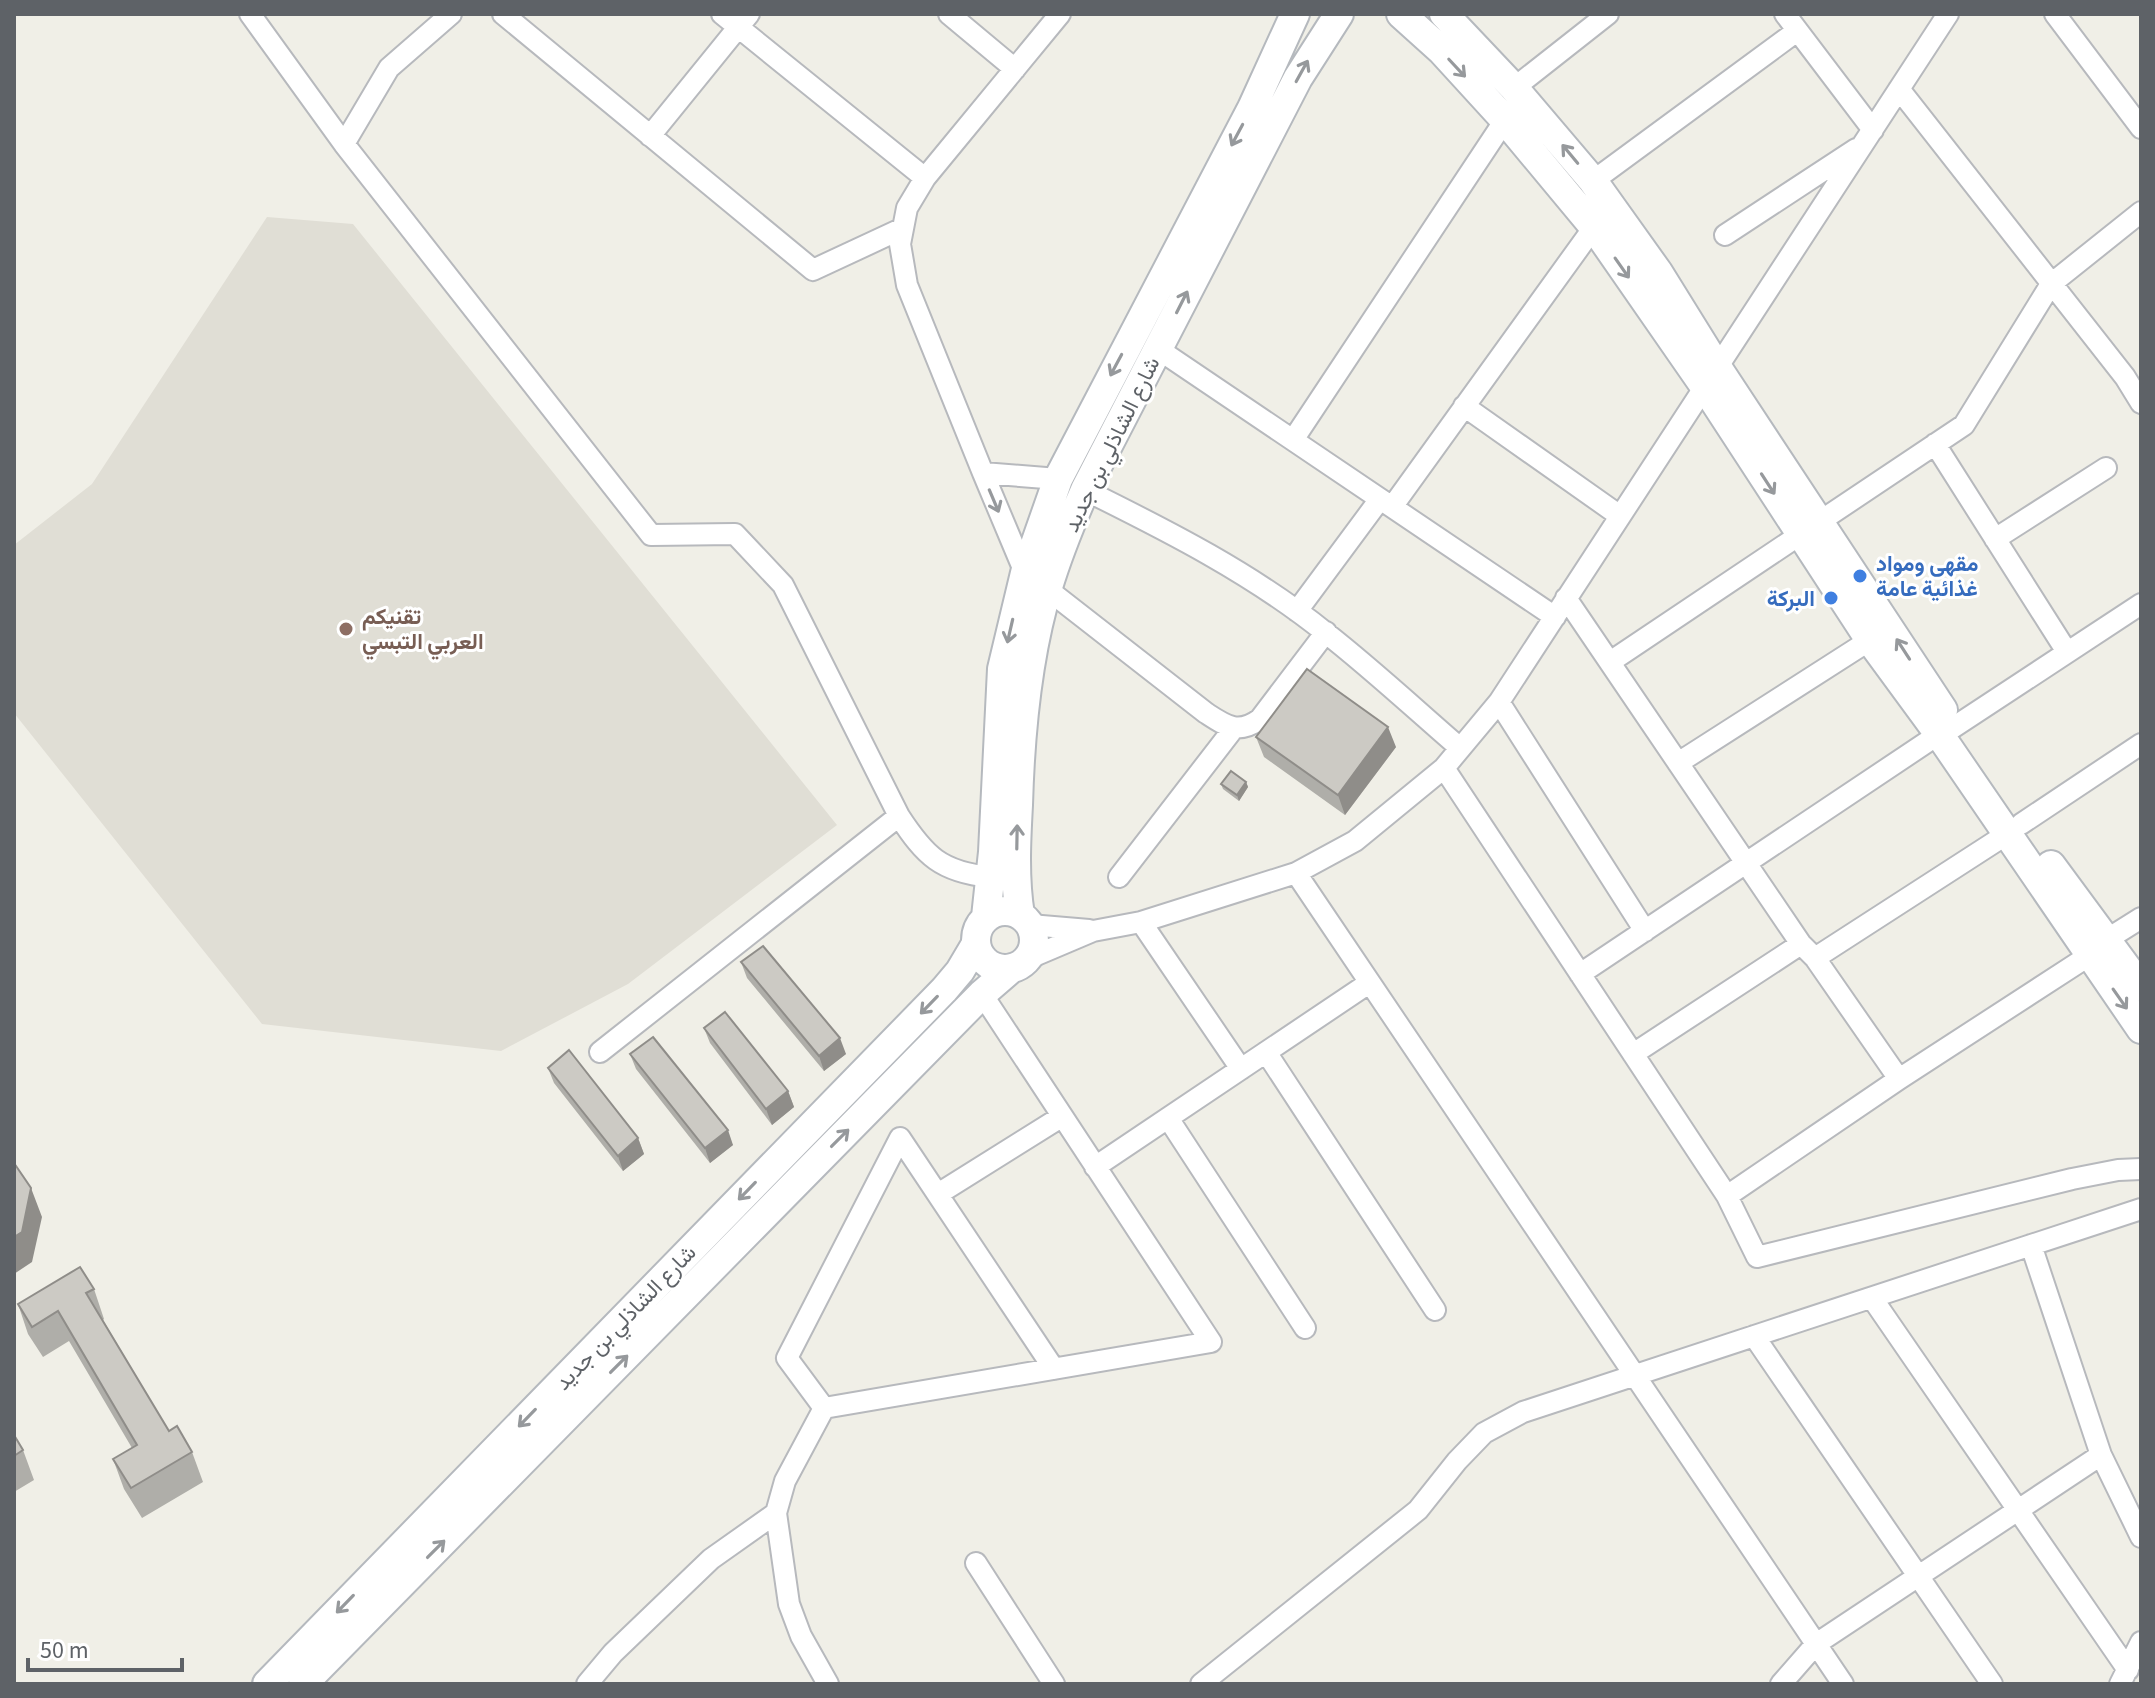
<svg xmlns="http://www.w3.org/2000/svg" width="2155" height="1698" font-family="'Source Sans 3',Vazirmatn,sans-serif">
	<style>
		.education { fill: #e0ded5 }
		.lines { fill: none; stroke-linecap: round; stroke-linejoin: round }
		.minor-casing { stroke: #b7b9bd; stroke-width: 24 }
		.secondary-casing { stroke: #b5b9be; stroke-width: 32 }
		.minor { stroke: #fff; stroke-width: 20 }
		.secondary { stroke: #fff; stroke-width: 28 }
		.wall { fill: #afaea9 }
		.shaded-wall { fill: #8f8d89 }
		.building { fill: #cccac4; stroke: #8f8d89; stroke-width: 2 }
		.oneway { stroke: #96999c }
		.shop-dot { fill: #3f7fe0; stroke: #fff; stroke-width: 3 }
		.education-dot { fill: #8d6e63; stroke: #fff; stroke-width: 3 }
		.labels { text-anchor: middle; stroke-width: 6; stroke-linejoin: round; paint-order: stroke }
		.street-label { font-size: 22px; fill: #5e6267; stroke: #fff }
		.shop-label { font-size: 22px; font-weight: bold; fill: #366cbe; stroke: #fff; text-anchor: start }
		.education-label { font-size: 22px; font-weight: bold; fill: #785e54; stroke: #fff; text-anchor: start }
	</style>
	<rect width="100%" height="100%" fill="#f0efe7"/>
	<path class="education" d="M267,217L353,224L837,825L628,984L501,1051L262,1024L14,713V545L92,484Z"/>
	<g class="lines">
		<defs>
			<path id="minor" d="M250,14L344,144
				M451,14L389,68L344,144L651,535L735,534L783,585L899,816C925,856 941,872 990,877
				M503,14L813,270L903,228
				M722,14L925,178
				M949,14L1015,69
				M1785,14L1873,130
				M2055,14L2141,128
				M1514,88L1608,14
				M1899,89L2125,377L2141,403
				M650,136L749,14
				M1593,181L1797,31
				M1725,235L1856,149
				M1158,349L1555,617
				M1464,406L1620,516
				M1293,440L1505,120
				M1935,444L2067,652
				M983,473L907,285L900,244L907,208L925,178L1060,14
				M1085,490C1168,531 1253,574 1326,633C1372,669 1416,710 1460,748
				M1392,507L1594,227
				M1819,522L1964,425L2051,284L2141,212
				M1995,539L2106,468
				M1025,573L983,473L1058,479
				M1047,589L1206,713C1226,726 1238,735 1260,719L1326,632
				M1566,598L1801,944L1815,958L1899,1079
				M1297,611L1380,499
				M1610,662L1801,534
				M1499,702L1645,931
				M1678,763L1870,640
				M1444,768L1727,1196L1757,1257L2072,1179L2118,1170L2141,1169
				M2021,824L2141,744
				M1296,873L1843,1684
				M1119,877L1234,728
				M1141,922L1241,1069
				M1030,925L1089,930
				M2106,940L2141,918
				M1815,958L2007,834
				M1027,959L1093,931L1141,922L1296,873L1355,841L1444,768L1499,702L1948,14
				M1580,974L1939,734L1954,727L2141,604
				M600,1052L899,816
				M1266,1052L1435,1310
				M1633,1054L1801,944
				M1168,1118L1305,1328
				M1095,1167L1369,983
				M938,1194L1061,1117
				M1727,1196L1899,1079L2090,955
				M2031,1245L2101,1455L2141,1537
				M1872,1298L2128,1670
				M1754,1336L1992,1684
				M824,1408L1211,1342L982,994
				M824,1408L787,1358L900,1138L1054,1369
				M824,1408L785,1481L776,1513L789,1604L801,1636L828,1684
				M976,1563L1054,1684
				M587,1684L613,1653L711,1559L776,1513
				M1201,1684L1418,1510L1457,1461L1484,1433L1523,1412L2141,1209
				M1781,1684L1816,1644L2101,1455
				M2120,1684L2141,1642"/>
			<path id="secondary" d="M1401,14L1441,50L1505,120L1594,227L1705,387L1870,640L1939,734L2141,1029
				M1444,14L1514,88L1593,181L1658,272L1717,367L1943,710
				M2051,865L2141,987
				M976 940a29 29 0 1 1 58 0a29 29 0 1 1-58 0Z
				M1020,915C1014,878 1016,841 1018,805C1020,733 1027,656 1048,587C1058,554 1071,522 1085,490L1298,78L1339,14
				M986,917L993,852L1002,669L1025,573L1058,479L1252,108L1295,14
				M267,1684L944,990L960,971L976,944
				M303,1684L982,994L1012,968"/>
		</defs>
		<use href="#minor" class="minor-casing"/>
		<use href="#secondary" class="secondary-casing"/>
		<use href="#minor" class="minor"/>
		<use href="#secondary" class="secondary"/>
	</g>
	<path class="wall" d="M1256,737L1396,747L1345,815L1264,757Z
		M1246,782L1248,787L1239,801L1223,789L1221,784Z
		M741,962L846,1054L824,1071L747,978Z
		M704,1028L788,1091L794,1107L772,1125L710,1043Z
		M630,1054L733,1145L710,1163L636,1069Z
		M548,1068L638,1138L644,1154L623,1171L554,1083Z
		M94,1289L104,1319L103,1320L169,1431L192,1452L203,1482L142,1518L124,1489L113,1459L132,1448L69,1341L43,1357L28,1334L18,1304Z
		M14,1435L23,1450L34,1480L14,1492Z"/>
	<path class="shaded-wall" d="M1388,727L1396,747L1345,815L1338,795Z
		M1246,782L1248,787L1239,801L1237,795Z
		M840,1038L846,1054L824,1071L819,1056Z
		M788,1091L794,1107L772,1125L766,1109Z
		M728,1130L733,1145L710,1163L705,1148Z
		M638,1138L644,1154L623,1171L618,1156Z
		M31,1188L42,1217L32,1262L14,1274V1237Z"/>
	<path class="building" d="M1307,669L1388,727L1338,795L1256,737Z
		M1231,771L1246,782L1237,795L1221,784Z
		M763,946L840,1038L819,1056L741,962Z
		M725,1012L788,1091L766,1109L704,1028Z
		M653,1037L728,1130L705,1148L630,1054Z
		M569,1050L638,1138L618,1156L548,1068Z
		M14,1163L31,1188L22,1232L14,1237Z
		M80,1267L94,1289L86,1293L169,1431L177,1426L192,1452L131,1488L113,1459L137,1445L58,1311L32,1327L18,1304Z
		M14,1435L23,1450L14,1456Z"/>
	<defs><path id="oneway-shaft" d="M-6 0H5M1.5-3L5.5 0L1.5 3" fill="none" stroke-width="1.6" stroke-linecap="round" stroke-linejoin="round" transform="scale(2)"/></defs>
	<g class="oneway">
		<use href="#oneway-shaft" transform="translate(1457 68) rotate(47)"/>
		<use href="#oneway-shaft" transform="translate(1302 71) rotate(-61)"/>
		<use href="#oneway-shaft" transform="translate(1237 135) rotate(118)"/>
		<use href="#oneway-shaft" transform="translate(1570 154) rotate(-130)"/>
		<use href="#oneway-shaft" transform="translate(1622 268) rotate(55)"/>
		<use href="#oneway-shaft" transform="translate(1182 302) rotate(-63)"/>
		<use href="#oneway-shaft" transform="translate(1116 365) rotate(118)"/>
		<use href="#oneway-shaft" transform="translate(1768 484) rotate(57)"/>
		<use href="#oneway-shaft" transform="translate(994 501) rotate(67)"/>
		<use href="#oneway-shaft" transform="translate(1010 631) rotate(103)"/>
		<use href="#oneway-shaft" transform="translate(1903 649) rotate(-123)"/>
		<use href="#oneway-shaft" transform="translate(1017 837) rotate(-89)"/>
		<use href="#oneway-shaft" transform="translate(2120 999) rotate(55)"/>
		<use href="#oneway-shaft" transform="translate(929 1005) rotate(134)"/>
		<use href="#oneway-shaft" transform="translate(840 1138) rotate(-45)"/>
		<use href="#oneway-shaft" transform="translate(747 1191) rotate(134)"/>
		<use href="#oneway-shaft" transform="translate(619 1364) rotate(-45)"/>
		<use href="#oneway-shaft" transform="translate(527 1418) rotate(134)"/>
		<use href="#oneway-shaft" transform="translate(436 1549) rotate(-45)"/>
		<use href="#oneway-shaft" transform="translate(345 1604) rotate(134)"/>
	</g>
	<g class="shop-dot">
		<circle cx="1860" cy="576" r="8"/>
		<circle cx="1831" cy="598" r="8"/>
	</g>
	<circle class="education-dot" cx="346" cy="629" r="8"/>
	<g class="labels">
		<g class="street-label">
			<text transform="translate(1111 444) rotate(-64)" y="8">شارع الشاذلي بن جديد</text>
			<text transform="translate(625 1317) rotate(-46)" y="8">شارع الشاذلي بن جديد</text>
		</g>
		<g class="shop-label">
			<text x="1876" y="571">مقهى ومواد<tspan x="1876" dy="25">غذائية عامة</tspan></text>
			<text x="1815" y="606" text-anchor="end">البركة</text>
		</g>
		<g class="education-label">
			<text x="362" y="624">تقنيكم<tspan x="362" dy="25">العربي التبسي</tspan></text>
		</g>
	</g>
	<rect width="2155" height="1698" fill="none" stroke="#5e6267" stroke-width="32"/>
	<path d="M28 1658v12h154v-12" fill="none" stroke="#5e6267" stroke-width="4"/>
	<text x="40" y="1658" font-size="24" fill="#5e6267" stroke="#ffffff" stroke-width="6" paint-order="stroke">50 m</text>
</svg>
